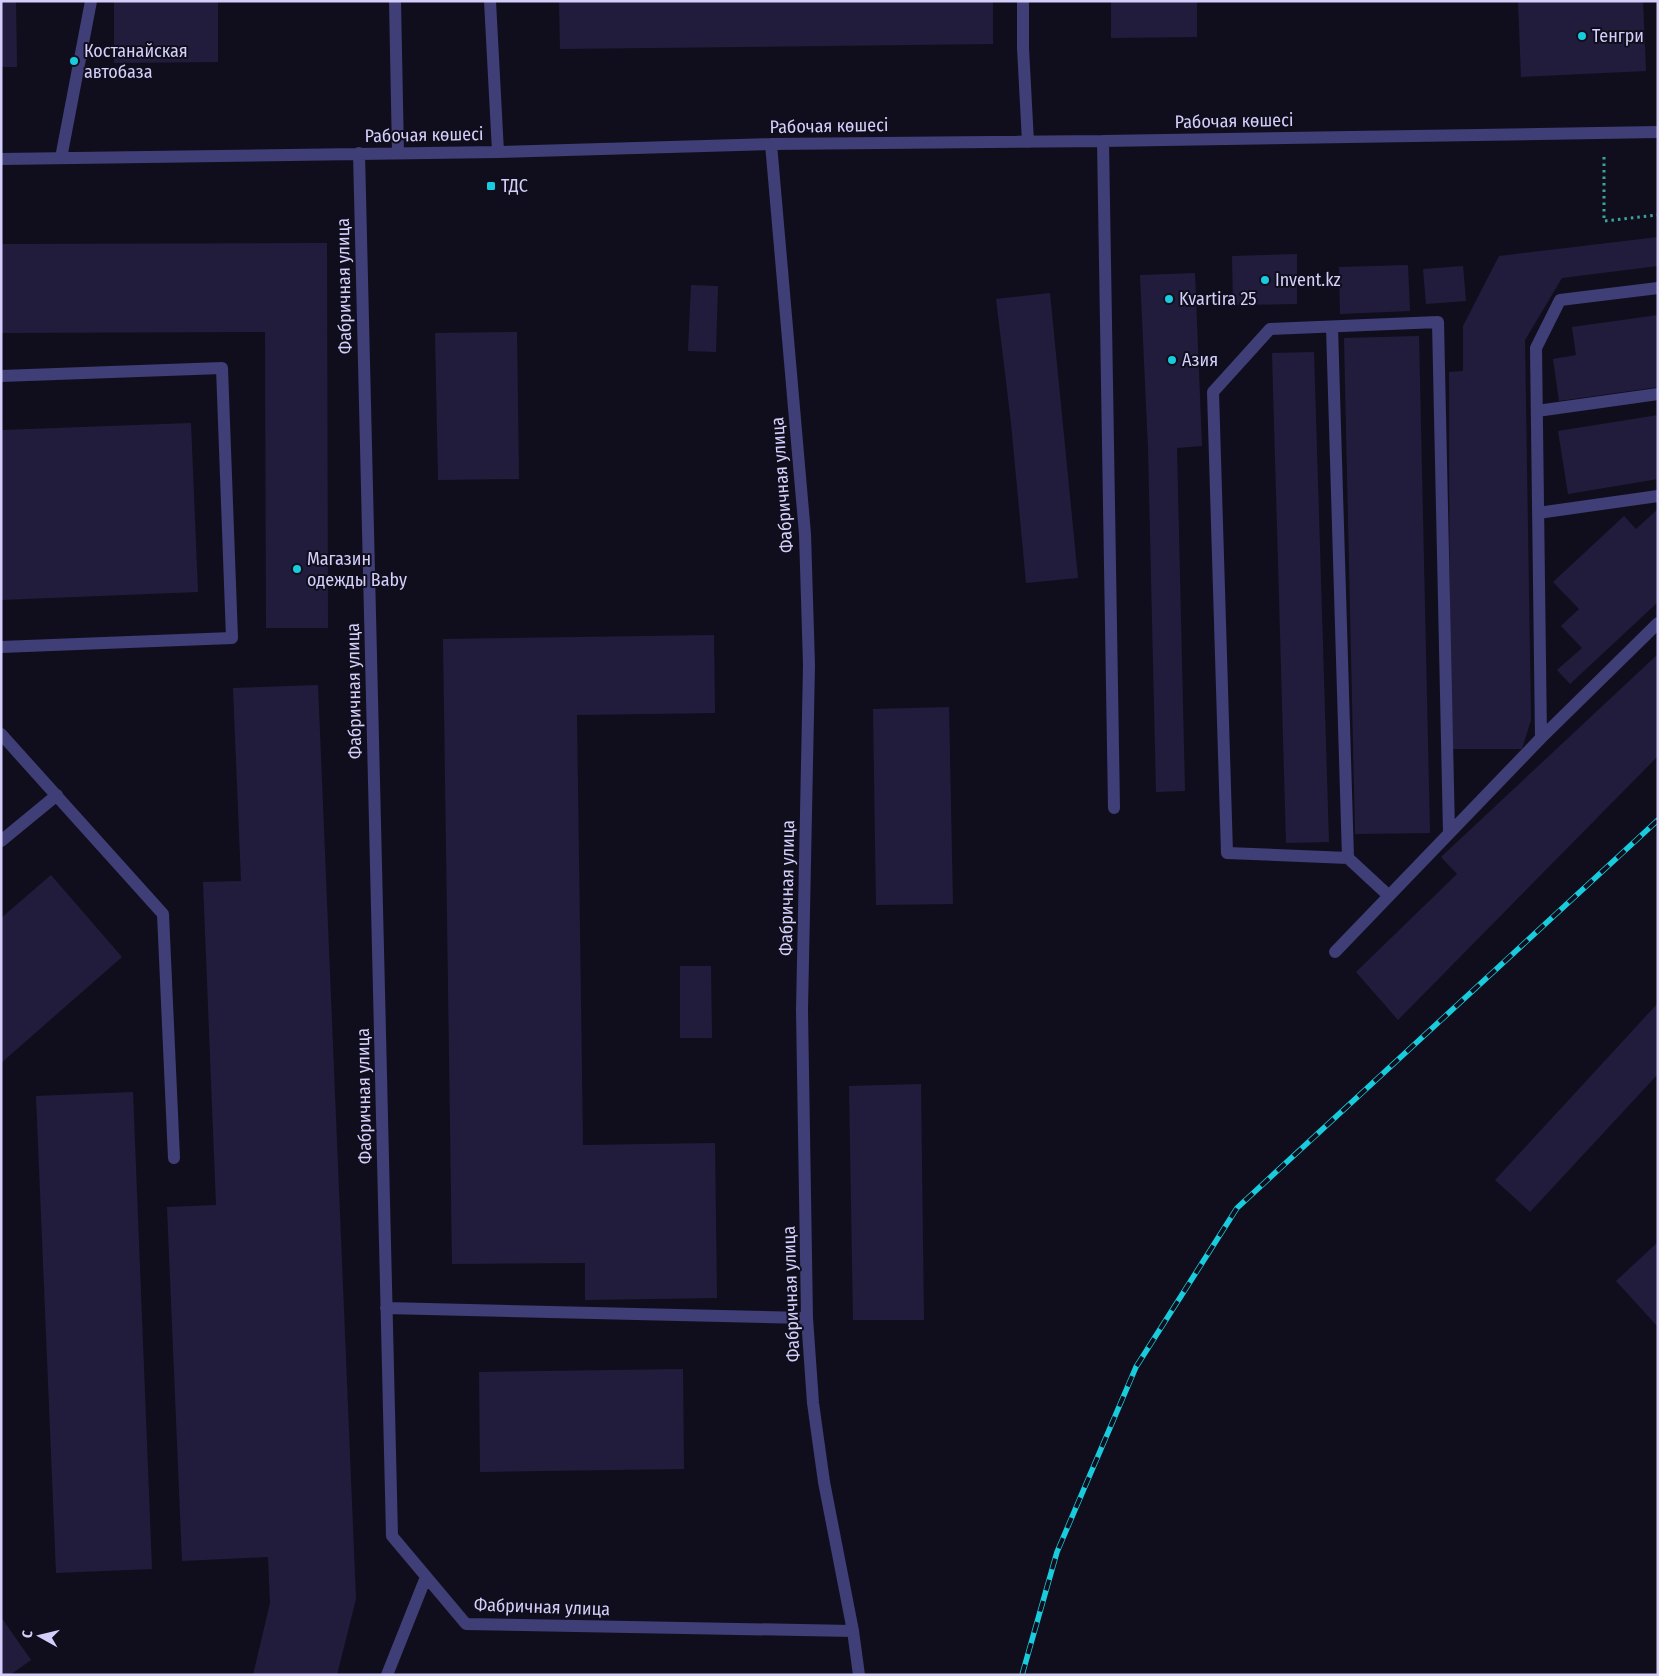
<svg xmlns="http://www.w3.org/2000/svg" width="1659" height="1676" font-family="'Fira Sans Condensed',sans-serif">
	<style>
		.building { fill: #221c3c }
		.lines { fill: none; stroke-linecap: round; stroke-linejoin: round }
		.path { stroke: #3aa39b; stroke-width: 3; stroke-dasharray: 2.5 4; stroke-linecap: butt }
		.minor { stroke: #3f3e77; stroke-width: 12 }
		.rail-casing { stroke: #18ccdd; stroke-width: 5.5 }
		.rail { stroke: #100e1d; stroke-width: 4; stroke-dasharray: 11; stroke-linecap: butt }
		.poi-dot { fill: #18ccdd; stroke: #100e1d; stroke-width: 2 }
		.labels { text-anchor: middle; stroke-width: 4; stroke-linejoin: round; paint-order: stroke }
		.poi-label { font-size: 18px; fill: #d3cffa; stroke: #100e1d; text-anchor: start }
		.street-label { font-size: 18px; fill: #d3cffa; stroke: #100e1d }
	</style>
	<rect width="100%" height="100%" fill="#100e1d"/>
	<path class="building" d="M1,1H16L17,67H1Z
		M114,1H218V62L114,63Z
		M559,1H993V44L560,49Z
		M1111,1H1197V37L1111,38Z
		M1518,1H1643L1646,71L1521,77Z
		M1658,237V266L1562,278L1525,340L1531,720L1522,749H1450L1449,372L1463,371V326L1499,256Z
		M327,243L328,628H266L265,332L1,333V244Z
		M1297,254V304L1233,305L1232,256Z
		M1408,265L1410,311L1340,314L1339,267Z
		M1463,266L1466,301L1426,304L1423,269Z
		M1195,273L1202,446L1177,448L1185,791L1156,792L1148,448L1140,275Z
		M691,285L718,286L716,352L688,351Z
		M1050,293L1078,578L1026,583L1011,423L996,299Z
		M1658,315V387L1559,401L1553,359L1576,355L1572,327Z
		M517,332L519,479L438,480L435,333Z
		M1419,336L1430,833L1355,834L1344,338Z
		M1314,352L1329,842L1286,843L1272,353Z
		M1658,415V479L1568,494L1558,431Z
		M191,423L198,592L1,600V430Z
		M1658,509V602L1570,684L1557,670L1582,648L1561,626L1579,609L1553,582L1624,516L1636,529Z
		M714,635L715,713L577,715L583,1145L715,1143L717,1298L585,1300V1263L452,1264L443,639Z
		M1658,654V756L1398,1020L1356,972L1457,874L1441,857Z
		M318,685L356,1599L337,1675H253L270,1603L268,1557L182,1561L167,1207L216,1205L203,882L241,881L233,688Z
		M949,707L953,904L876,905L873,709Z
		M51,875L122,957L1,1063V918Z
		M680,966H711L712,1038H680Z
		M1658,1003V1074L1530,1212L1495,1180Z
		M921,1084L924,1320H853L849,1086Z
		M133,1092L152,1569L56,1573L36,1096Z
		M1658,1242V1327L1616,1281Z
		M683,1369L684,1469L480,1472L479,1372Z
		M1,1617L31,1660L10,1675H1Z"/>
	<g class="lines">
		<path class="path" d="M1604,157V221L1658,215"/>
		<path class="minor" d="M395,1L398,153
			M490,1L498,152
			M1023,1V48L1028,142
			M1103,141L1114,808
			M771,144L805,534L809,665L802,1010L807,1318L813,1403L824,1482L853,1631
			M359,153L392,1536L466,1624L853,1631L859,1675
			M61,158L91,1
			M1,159L498,152L771,144L1103,141L1658,132
			M1332,327L1348,858
			M1,376L222,368L232,638L1,647
			M1537,411L1658,394
			M1538,513L1658,496
			M1,734L163,914L174,1158
			M1541,738L1536,348L1560,300L1658,288
			M1,841L57,795
			M1388,895L1348,858L1227,853L1213,392L1270,329L1438,322L1449,833
			M1335,952L1541,738L1658,623
			M386,1308L807,1318
			M387,1675L426,1577"/>
		<defs>
			<path id="rail" d="M1022,1675L1057,1552L1136,1367L1237,1208L1658,820"/>
		</defs>
		<use href="#rail" class="rail-casing"/>
		<use href="#rail" class="rail"/>
	</g>
	<g class="poi-dot">
		<circle cx="1582" cy="36" r="5"/>
		<circle cx="74" cy="61" r="5"/>
		<rect x="486" y="181" width="10" height="10" rx="2.5"/>
		<circle cx="1265" cy="280" r="5"/>
		<circle cx="1169" cy="299" r="5"/>
		<circle cx="1172" cy="360" r="5"/>
		<circle cx="297" cy="569" r="5"/>
	</g>
	<g class="labels">
		<g class="poi-label">
			<text x="1592" y="42">Тенгри</text>
			<text x="84" y="57">Костанайская<tspan x="84" dy="21">автобаза</tspan></text>
			<text x="501" y="192">ТДС</text>
			<text x="1275" y="286">Invent.kz</text>
			<text x="1179" y="305">Kvartira 25</text>
			<text x="1182" y="366">Азия</text>
			<text x="307" y="565">Магазин<tspan x="307" dy="21">одежды Baby</tspan></text>
		</g>
		<g class="street-label">
			<text transform="translate(1234 121) rotate(-1)" y="6">Рабочая көшесі</text>
			<text transform="translate(829 126) rotate(-1)" y="6">Рабочая көшесі</text>
			<text transform="translate(424 135) rotate(-1)" y="6">Рабочая көшесі</text>
			<text transform="translate(344 286) rotate(-91)" y="6">Фабричная улица</text>
			<text transform="translate(782 485) rotate(-94)" y="6">Фабричная улица</text>
			<text transform="translate(354 691) rotate(-91)" y="6">Фабричная улица</text>
			<text transform="translate(787 888) rotate(-89)" y="6">Фабричная улица</text>
			<text transform="translate(364 1096) rotate(-91)" y="6">Фабричная улица</text>
			<text transform="translate(791 1294) rotate(-92)" y="6">Фабричная улица</text>
			<text transform="translate(542 1607) rotate(2)" y="6">Фабричная улица</text>
		</g>
	</g>
	<rect width="1659" height="1676" fill="none" stroke="#d3cffa" stroke-width="5"/>
	<g transform="translate(40 1636) rotate(278)" stroke="#100e1d" stroke-width="4" paint-order="stroke">
	<path d="M0-4L9 19L0 12L-9 19Z" fill="#d3cffa"/>
	<text y="-8" font-size="14" font-weight="bold" text-anchor="middle" fill="#d3cffa">С</text>
	</g>
</svg>
